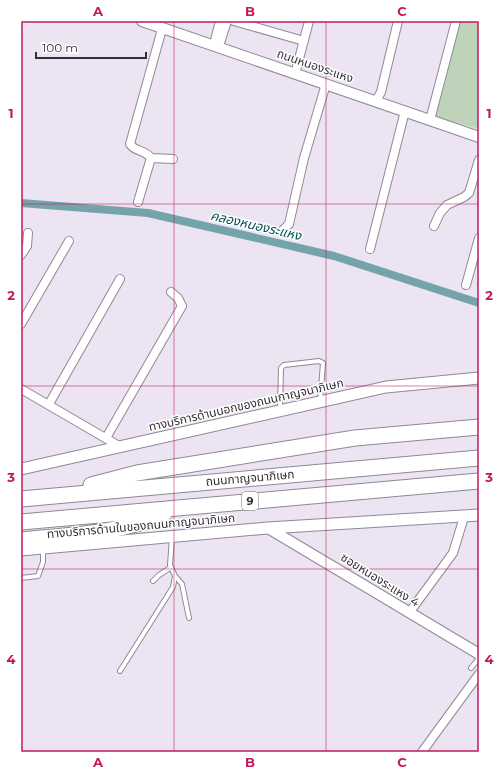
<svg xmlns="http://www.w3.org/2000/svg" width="500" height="773" font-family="Montserrat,'Noto Sans Thai',sans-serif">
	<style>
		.green { fill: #bfd3bb }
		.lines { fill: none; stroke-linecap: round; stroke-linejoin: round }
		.canal { stroke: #74a4aa; stroke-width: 8 }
		.service-casing { stroke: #908895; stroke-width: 6 }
		.minor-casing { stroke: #908895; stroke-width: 10 }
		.tertiary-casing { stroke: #908895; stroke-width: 12 }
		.secondary-casing { stroke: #908895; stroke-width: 13 }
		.motorway-casing { stroke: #908895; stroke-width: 17 }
		.service { stroke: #fff; stroke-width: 4 }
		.minor { stroke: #fff; stroke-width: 8 }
		.tertiary { stroke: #fff; stroke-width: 10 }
		.secondary { stroke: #fff; stroke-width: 11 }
		.motorway { stroke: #fff; stroke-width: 15 }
		.grid { fill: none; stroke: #c2185b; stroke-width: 1; stroke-opacity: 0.55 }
		.labels { text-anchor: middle; stroke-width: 3; stroke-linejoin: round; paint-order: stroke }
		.shield { fill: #fff; stroke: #706e72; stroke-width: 1 }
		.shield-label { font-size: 11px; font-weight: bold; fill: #333035 }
		.street-label { font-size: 12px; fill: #333035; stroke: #fff }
		.water-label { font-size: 13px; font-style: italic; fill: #044f57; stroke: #fff }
		.neatline { fill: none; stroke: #c2185b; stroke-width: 1.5 }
		.grid-label { font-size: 13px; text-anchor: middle; font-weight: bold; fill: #c2185b }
	</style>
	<rect width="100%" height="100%" fill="#ece4f2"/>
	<path class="green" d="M459,21H479V129L435,117Z"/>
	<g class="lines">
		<path class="canal" d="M21,203L148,213L334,256L479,303"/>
		<defs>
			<path id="service" d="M280,410L281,368L284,365L319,361L323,363L320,401
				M175,576L182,584L189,618
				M21,578L38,576L43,562V549
				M153,581L159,575L170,568
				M471,668L479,658
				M120,671L173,587L175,576L170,565L172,537"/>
			<path id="minor" d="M234,21L304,41
				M214,44L220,21
				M219,46L227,21
				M295,74L309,21
				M376,101L381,92L398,21
				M430,120L456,21
				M151,158L173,159
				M138,202L151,158C144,149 135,152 130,144L162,29
				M434,226L440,213L447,205L464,197L469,193L479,160
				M283,230L289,224L304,158L326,84
				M370,249L405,111
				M21,255L27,246L28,233
				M466,285L479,238
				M21,324L69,241
				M21,389L119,446
				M49,404L120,279
				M106,438L182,306L178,298L171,292
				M409,613L453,553L464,517
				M422,752L479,674"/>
			<path id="tertiary" d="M142,21L479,137
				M268,528L479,654"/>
			<path id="secondary" d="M21,469L386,387L479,378
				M21,550L268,528L479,515"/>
			<path id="motorway" d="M91,485L137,473L355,438L479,427
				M21,499L479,458
				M21,522L479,481
				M21,540C68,535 120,534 164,514"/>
		</defs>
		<use href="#service" class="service-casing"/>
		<use href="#minor" class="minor-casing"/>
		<use href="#tertiary" class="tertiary-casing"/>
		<use href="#secondary" class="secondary-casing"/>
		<use href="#motorway" class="motorway-casing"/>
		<use href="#service" class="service"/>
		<use href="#minor" class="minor"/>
		<use href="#tertiary" class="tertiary"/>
		<use href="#secondary" class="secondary"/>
		<use href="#motorway" class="motorway"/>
	</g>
	<path class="grid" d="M174,21V752M326,21V752M21,204H479M21,386H479M21,569H479"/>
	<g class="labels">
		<rect class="shield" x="242" y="492" width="16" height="18" rx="3"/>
		<g class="shield-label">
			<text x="250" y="505">9</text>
		</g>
		<g class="street-label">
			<text transform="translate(315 66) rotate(19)" y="4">ถนนหนองระแหง</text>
			<text transform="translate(246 405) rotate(-13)" y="4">ทางบริการด้านนอกของถนนกาญจนาภิเษก</text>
			<text transform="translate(250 478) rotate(-5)" y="4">ถนนกาญจนาภิเษก</text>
			<text transform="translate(141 526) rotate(-5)" y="4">ทางบริการด้านในของถนนกาญจนาภิเษก</text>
			<text transform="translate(380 580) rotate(32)" y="4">ซอยหนองระแหง 4</text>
		</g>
		<g class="water-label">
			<text transform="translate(256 225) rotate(13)" y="5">คลองหนองระแหง</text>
		</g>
	</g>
	<rect width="500" height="773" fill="none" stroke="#ffffff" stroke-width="44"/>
	<path d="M36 52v6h110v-6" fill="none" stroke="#333035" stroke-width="2"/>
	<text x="42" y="52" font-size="12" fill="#333035" stroke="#ffffff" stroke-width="3" paint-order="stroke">100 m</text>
	<rect x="22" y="22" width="456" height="729" class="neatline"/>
	<g class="grid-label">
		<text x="98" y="16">A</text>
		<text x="250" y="16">B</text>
		<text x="402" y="16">C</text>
		<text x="11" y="118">1</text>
		<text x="489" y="118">1</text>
		<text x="11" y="300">2</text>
		<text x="489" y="300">2</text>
		<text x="11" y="482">3</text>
		<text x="489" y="482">3</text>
		<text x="11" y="664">4</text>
		<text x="489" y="664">4</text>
		<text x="98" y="767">A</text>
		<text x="250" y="767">B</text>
		<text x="402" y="767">C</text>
	</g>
</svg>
